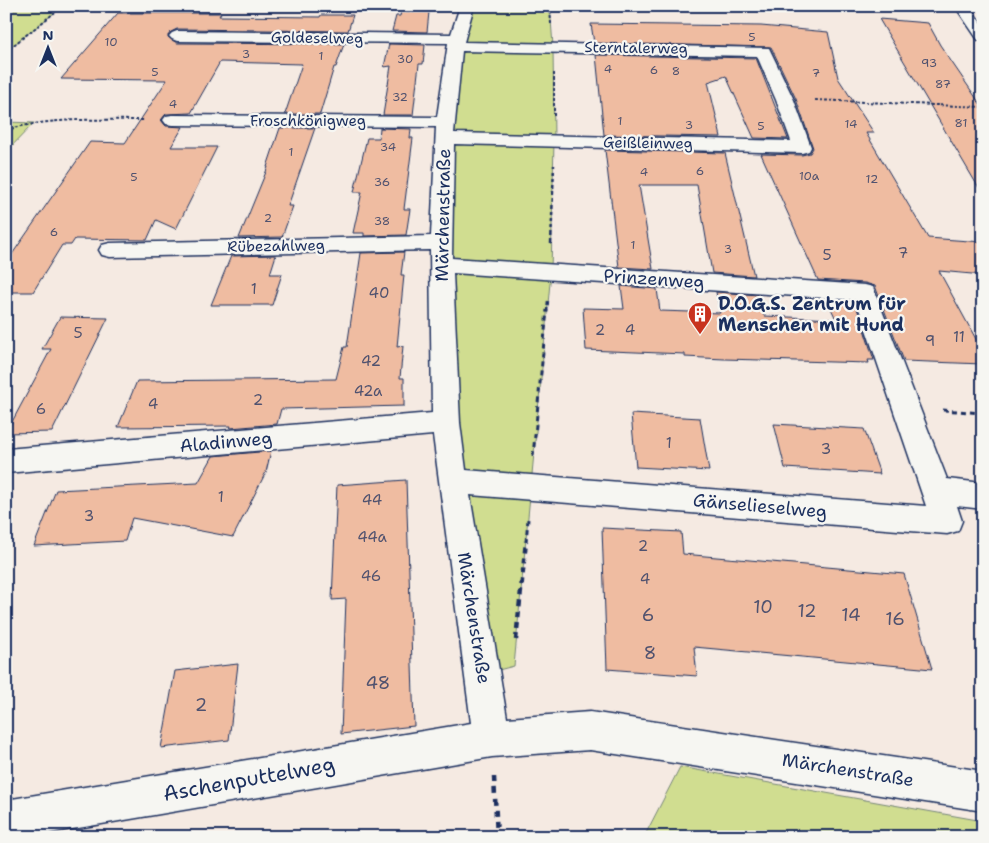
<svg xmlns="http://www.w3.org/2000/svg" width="989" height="843" font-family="'Shantell Sans',sans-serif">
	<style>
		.green { fill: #d0dd90; stroke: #768677 }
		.building { fill: #efbca1; stroke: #1b2f5e }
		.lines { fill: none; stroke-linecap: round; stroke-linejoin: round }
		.minor-casing { stroke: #1b2f5e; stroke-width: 3 }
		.path-far3 { stroke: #1b2f5e; stroke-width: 2; stroke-dasharray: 3 2; stroke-linecap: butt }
		.path-far2 { stroke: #1b2f5e; stroke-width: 2.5; stroke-dasharray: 4 3; stroke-linecap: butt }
		.path-far1 { stroke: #1b2f5e; stroke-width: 3; stroke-dasharray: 5 4; stroke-linecap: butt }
		.path { stroke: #1b2f5e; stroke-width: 4.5; stroke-dasharray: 6 5; stroke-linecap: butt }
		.minor { fill: #f6f6f2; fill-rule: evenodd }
		.labels { text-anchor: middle; stroke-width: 4.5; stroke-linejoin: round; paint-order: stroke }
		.far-number-label { font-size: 12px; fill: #50526f }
		.far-street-label { font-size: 15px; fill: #1b2f5e; stroke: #f6f6f2 }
		.number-label { font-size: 15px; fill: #50526f }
		.street-label { font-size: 18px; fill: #1b2f5e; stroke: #f6f6f2 }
		.poi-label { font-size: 18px; font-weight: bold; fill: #1b2f5e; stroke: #f6f6f2; text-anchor: start }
		.near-number-label { font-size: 18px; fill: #50526f }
		.near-street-label { font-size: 21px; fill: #1b2f5e; stroke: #f6f6f2 }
	</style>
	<rect width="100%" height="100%" fill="#f5eae2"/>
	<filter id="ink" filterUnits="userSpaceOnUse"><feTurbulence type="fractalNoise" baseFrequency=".02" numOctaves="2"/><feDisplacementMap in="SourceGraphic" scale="10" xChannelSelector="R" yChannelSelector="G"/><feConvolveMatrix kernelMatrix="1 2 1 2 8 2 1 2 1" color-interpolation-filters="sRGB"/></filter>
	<g filter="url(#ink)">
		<path class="green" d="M6,6H63L6,51Z
			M467,6H550L553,46L554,141L551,272L514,666L483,674L453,481L444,138Z
			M6,122L34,123L6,152Z
			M680,767L983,821V837H644Z"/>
		<path class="building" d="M401,11L429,12L427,32L392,31L396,16H400Z
			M118,13H221L219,16L320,17L321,15H353L348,31L177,29L171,32L168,37L177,43L344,44L336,67H334L320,114H285L302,64L220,62L191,113L166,114L161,120L166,126L183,127L171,147H217L176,229L156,220L147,240L75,239L71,245H62L33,292H6V263L90,142L125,143L167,80L61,79Z
			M879,19L928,23L940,45L983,108V195Z
			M591,24L761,26L828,32L838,78L874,133H866L928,238L983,242V275L939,271L983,352V364L904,361L875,286L865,283L818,280L761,154L802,155L810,153L813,148L796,99L771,47L594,43Z
			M389,44L425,45L423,64H419L413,115H383L391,66L384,67Z
			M596,55L756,58L788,139L754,138L726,76L708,82L721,137L604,135Z
			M280,128H315L288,206H293L282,237L239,238L268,167H267Z
			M380,128L411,129L410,138H413L404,209H410L406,235L364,236V233H353L362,192H354L367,138H379Z
			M605,150L725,153L754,276L712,273L697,185H639L653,269L619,267Z
			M404,252L401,275H404L397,347L403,346L400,378H404V406L281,409L277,424L230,428L231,426L118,427L137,381L336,379L344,347H347L361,253Z
			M276,255L270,274H282L272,305H211L231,256Z
			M621,286L657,289L660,311L720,313L716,292L759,295L764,316L836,319L827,300L855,302L874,360H868L869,363L724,359L685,357V354L586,350L583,308L624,309Z
			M60,317L108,318L52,432L6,433L51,349H42Z
			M631,414L700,418L709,471L636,467Z
			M774,424L864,429L880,474L785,468Z
			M271,451L266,472L233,537L132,518L125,541L34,546L56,490L198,483L213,456Z
			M406,480L414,726L341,734L346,599L332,600L337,485Z
			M602,528L681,532L683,554L904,574L932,669L694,647L697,676L607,669Z
			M238,664L229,740L161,748L175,671Z"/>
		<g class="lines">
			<defs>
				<path id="minor" d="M460,6H474L464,42L769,48L794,100L811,147L809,151L802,153L454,144L452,258L865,285L873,287L947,479L983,483V509L957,506L962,521L958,531L947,534L470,495L507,718L590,712L983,771V811L590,750L492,757L26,837H6V800L471,723L433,435L6,473V449L432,413L430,250L110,257L102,255L99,250L102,245L110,243L431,236L436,127L172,125L166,124L163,120L166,116L172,115L437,117L448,43L177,41L172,39L169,36L172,33L177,31L451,34ZM462,51L757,56L776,100L791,141L454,133ZM453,273L856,300L926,506L466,470L460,423Z
					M955,6H969L983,26V41L978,40Z"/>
			</defs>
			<use href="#minor" class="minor-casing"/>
			<path class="path-far3" d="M550,6L551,24
				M6,51L63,6
				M554,73V117
				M815,100L983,107
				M6,130C52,117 98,120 145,120"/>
			<path class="path-far2" d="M551,244L554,165
				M547,312L548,300"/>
			<path class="path-far1" d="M943,410L983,413
				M533,456L547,310
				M526,542L528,519"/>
			<path class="path" d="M516,640L526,541
				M494,777L497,837"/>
			<use href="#minor" class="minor"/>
		</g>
	</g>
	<defs>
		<symbol id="building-pin" viewBox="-11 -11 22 30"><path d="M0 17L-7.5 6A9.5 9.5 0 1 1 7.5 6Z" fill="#c8321e" stroke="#f6f6f2"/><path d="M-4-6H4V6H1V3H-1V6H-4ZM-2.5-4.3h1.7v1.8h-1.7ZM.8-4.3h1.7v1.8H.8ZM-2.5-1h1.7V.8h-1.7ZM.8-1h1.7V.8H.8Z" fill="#fff"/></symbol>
	</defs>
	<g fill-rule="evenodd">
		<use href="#building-pin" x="686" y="300" width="28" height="38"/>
	</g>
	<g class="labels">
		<g class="far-number-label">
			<text x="752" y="41">5</text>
			<text x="111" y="46">10</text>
			<text x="246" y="58">3</text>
			<text x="321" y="60">1</text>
			<text x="405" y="63">30</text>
			<text x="929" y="67">93</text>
			<text x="608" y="73">4</text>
			<text x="654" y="74">6</text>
			<text x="676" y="75">8</text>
			<text x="155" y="76">5</text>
			<text x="816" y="77">7</text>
			<text x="943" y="88">87</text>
			<text x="400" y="101">32</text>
			<text x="173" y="108">4</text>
			<text x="620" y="125">1</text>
			<text x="961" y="127">81</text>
			<text x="851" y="128">14</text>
			<text x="689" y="129">3</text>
			<text x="761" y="130">5</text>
			<text x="388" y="151">34</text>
			<text x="291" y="156">1</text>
			<text x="700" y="175">6</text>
			<text x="644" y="176">4</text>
			<text x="809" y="180">10a</text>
			<text x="134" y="181">5</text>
			<text x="872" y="183">12</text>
			<text x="382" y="186">36</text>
			<text x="268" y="222">2</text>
			<text x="382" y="225">38</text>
			<text x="54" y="236">6</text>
			<text x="633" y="249">1</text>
			<text x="728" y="253">3</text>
		</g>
		<g class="far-street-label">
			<text transform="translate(317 38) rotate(1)" y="5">Goldeselweg</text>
			<text transform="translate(636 48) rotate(1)" y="5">Sterntalerweg</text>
			<text x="308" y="126">Froschkönigweg</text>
			<text transform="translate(648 143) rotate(1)" y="5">Geißleinweg</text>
			<text transform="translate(276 246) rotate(-1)" y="5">Rübezahlweg</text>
		</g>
		<g class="number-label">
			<text x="903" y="258">7</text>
			<text x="827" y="260">5</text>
			<text x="254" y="294">1</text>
			<text x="379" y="298">40</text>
			<text x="600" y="335">2</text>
			<text x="630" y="335">4</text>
			<text x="78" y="338">5</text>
			<text x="959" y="342">11</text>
			<text x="930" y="346">9</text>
			<text x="371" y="366">42</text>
			<text x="368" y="396">42a</text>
			<text x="258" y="405">2</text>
			<text x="153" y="409">4</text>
			<text x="41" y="414">6</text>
			<text x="669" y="448">1</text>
			<text x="826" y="454">3</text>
			<text x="221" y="502">1</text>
			<text x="372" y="505">44</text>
			<text x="89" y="521">3</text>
			<text x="372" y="542">44a</text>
			<text x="643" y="551">2</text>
			<text x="371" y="581">46</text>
			<text x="645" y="584">4</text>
		</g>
		<g class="street-label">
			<text transform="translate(443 215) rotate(-89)" y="6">Märchenstraße</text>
			<text transform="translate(654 279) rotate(4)" y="6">Prinzenweg</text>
			<text transform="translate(226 442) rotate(-5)" y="6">Aladinweg</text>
			<text transform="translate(760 506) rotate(5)" y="6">Gänselieselweg</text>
			<text transform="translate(474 618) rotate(81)" y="6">Märchenstraße</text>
			<text transform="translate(848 770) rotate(9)" y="6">Märchenstraße</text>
		</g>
		<g class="poi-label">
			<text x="718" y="310">D.O.G.S. Zentrum für<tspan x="718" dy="21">Menschen mit Hund</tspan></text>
		</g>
		<g class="near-number-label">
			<text x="763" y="613">10</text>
			<text x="807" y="617">12</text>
			<text x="648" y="621">6</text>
			<text x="851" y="621">14</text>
			<text x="895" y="625">16</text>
			<text x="650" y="659">8</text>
			<text x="378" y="689">48</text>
			<text x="201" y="711">2</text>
		</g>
		<g class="near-street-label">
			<text transform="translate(249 779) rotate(-10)" y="7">Aschenputtelweg</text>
		</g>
	</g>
	<rect width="989" height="843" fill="none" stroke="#f6f6f2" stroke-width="25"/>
	<rect x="12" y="12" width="964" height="818" fill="none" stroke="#1b2f5e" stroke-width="2" filter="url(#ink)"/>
	<g transform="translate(48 48)" stroke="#f6f6f2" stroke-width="4" paint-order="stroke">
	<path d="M0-4L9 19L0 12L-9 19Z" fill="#1b2f5e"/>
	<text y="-8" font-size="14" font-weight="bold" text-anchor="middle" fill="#1b2f5e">N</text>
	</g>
</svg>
